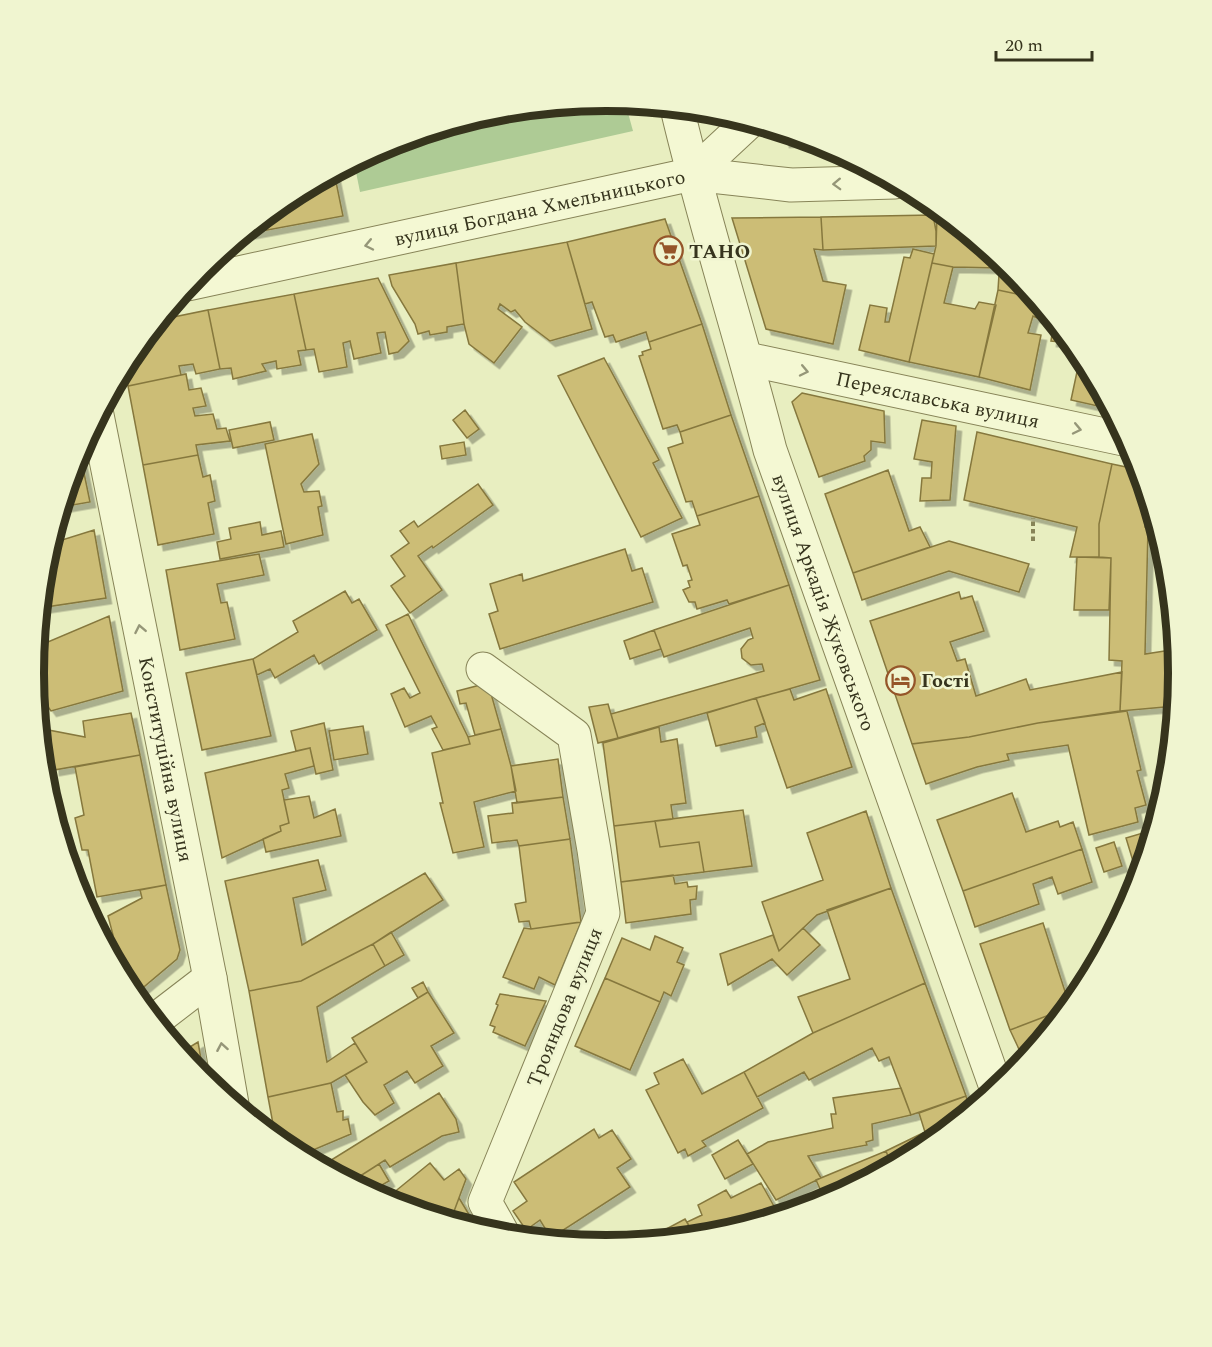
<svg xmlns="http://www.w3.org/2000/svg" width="1212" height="1347" font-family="Spectral,serif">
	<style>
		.green { fill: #aecb95 }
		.building { fill: #ccbd76; stroke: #86783e; stroke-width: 1.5; filter: url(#shadow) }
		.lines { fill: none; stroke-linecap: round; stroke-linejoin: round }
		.minor-casing { stroke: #878458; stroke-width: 35 }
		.path { stroke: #878458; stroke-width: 4; stroke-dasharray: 4.5 3; stroke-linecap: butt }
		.minor { stroke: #f4f8d3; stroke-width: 33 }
		.oneway { stroke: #959678 }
		.labels { text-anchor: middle; stroke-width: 5; stroke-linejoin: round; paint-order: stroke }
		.street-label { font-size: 20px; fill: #36341d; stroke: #f0f5d0 }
		.poi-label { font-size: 20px; font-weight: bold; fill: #36341d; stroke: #f0f5d0; text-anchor: start }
		.rim { fill: none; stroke: #36341d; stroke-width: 8 }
	</style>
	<defs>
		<filter id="shadow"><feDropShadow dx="5.5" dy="5.5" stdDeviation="0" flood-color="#0004"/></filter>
	</defs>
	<rect width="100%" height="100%" fill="#e8eec0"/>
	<path class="green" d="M606,101L625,102L633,131L360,192L354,162L387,144L495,111Z"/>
	<path class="building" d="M782,131L813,140L784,142Z
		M334,172L343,216L246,234V231L288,197Z
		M933,215L936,231V246L823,250L821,217Z
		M947,215L1000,259L999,268L953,267L932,263L936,246L937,216Z
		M821,217L823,250L814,249L823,281L846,285L833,344L766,329L732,218Z
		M665,219L702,324L649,342L646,332L616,342L613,335L605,337L592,302L585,304L567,242Z
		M567,242L592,329L550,341L525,322L515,310L511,312L500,304L498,309L522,327L494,363L469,344L464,324L456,263Z
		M913,249L934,254L909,362L859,350L870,305L887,308L885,322H889L904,257L910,258Z
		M1000,259L1011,269L1036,298L998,290Z
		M456,263L464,324L447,327V332L430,335L429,331L418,334L415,324L392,286L389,275Z
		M932,263L953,267L944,303L975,309L979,302L996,305L979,377L909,362Z
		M378,278L409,341L398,352L389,354L385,332L377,333L381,353L354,359L350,341L343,343L347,367L319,372L314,349L306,350L294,294Z
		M998,290L1036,298L1041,304L1037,318L1033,316L1028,333L1041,335L1030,390L979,377Z
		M294,294L306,350L298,351L301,365L277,369L276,361L262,364L266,371L233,379L231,368L220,369L208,310Z
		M208,310L220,369L196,374L193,364L179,366L181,375L128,386L124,366L130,355L159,320Z
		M1054,320L1073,343L1051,341Z
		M702,324L731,415L680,432L677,425L663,429L639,356L643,355L642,352L651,349L649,342Z
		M1081,353L1083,355L1111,409L1071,400Z
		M604,358L659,460L653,463L682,518L641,537L558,376Z
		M186,374L189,390L201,388L206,406L193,408L195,416L213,414L217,429L226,428L230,441L196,445L198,455L143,465L128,386Z
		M802,393L884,411L885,443L871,441V450L864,456L865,461L819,477L792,402Z
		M465,410L479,429L467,438L453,420Z
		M731,415L759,496L697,516L692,501L686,502L668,448L683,443L680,432Z
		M922,420L956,426L950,500L920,501L922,478H931L932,462L914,459Z
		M270,422L274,440L233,448L229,430Z
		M977,432L1112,464L1099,524V557H1070L1077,527L964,500Z
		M312,434L319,464L301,484L304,492L319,491L322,506L318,507L323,535L286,544L265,444Z
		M464,442L466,455L442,459L440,446Z
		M79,449L90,502L61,507L77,454Z
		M198,455L203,477L210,475L215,501L208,503L214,534L158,545L143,465Z
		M1112,464L1140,470L1149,500L1145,527L1148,528L1145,654L1177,649L1179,674L1176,706L1120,711L1122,661L1109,660L1111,558L1099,557V524Z
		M888,470L909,531L920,527L930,547L853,573L825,494Z
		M478,484L493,505L433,548L432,546L418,556L442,590L410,613L391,586L405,576L391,556L409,543L400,531L414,521L418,527Z
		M759,496L789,585L729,604L727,600L697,609L695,602H689L683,590L690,587L688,581L692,580L687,565L683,566L672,534L700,525L697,516Z
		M260,522L262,535L281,531L284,547L220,559L217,542L231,539L229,528Z
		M94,530L106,598L39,608L44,561L49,544Z
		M949,541L1029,564L1019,592L949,571L862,600L853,573Z
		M625,549L632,571L642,568L653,602L500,649L489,614L498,611L490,584L522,574L523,581Z
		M259,554L264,575L217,584L221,603L227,602L235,639L180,650L166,570Z
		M1077,557L1111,558L1109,610H1074Z
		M1170,579L1176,641L1167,640V580Z
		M789,585L820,680L618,738L611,714L764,671L762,664L751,665L742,658L741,649L748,640L753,638L750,628L664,657L654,630Z
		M345,591L352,603L359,599L377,630L319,664L314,655L275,678L270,669L257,675L253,659L298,632L293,621Z
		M959,592L961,599L972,596L984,631L950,642L957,661L965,659L976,696L1026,679L1030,690L1122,672L1120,711L1038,723L969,737L912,744L870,621Z
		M408,614L468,737L470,744L443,750L432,729L437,727L431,716L405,727L391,694L404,688L410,698L420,693L386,625Z
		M109,616L123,691L51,711L41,697L35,698L33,673L36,647Z
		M654,630L661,649L630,659L624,641Z
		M253,659L271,736L202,750L186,673Z
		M488,683L501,729L475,735L466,703L460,704L457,691Z
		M790,689L794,700L826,689L852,767L787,788L756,698Z
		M756,698L765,723L755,727L757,737L716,746L707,713Z
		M608,704L618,738L598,743L589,707Z
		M1127,711L1141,770L1137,771L1146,805L1135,808L1138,822L1089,835L1068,745L1007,754L1009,760L977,767L926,784L912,744L969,737L1038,723Z
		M131,713L140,755L54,770L53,760L42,762L38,728L85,737L83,721Z
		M324,723L333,770L316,774L310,748L296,751L291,731Z
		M363,726L368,754L334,760L329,731Z
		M659,727L661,742L677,739L686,803L671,805L673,819L614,826L603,743Z
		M501,729L511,766L516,791L474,802L484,847L453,853L440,803H443L432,753L470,744L468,737Z
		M310,748L314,766L285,774L289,788L282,790L289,823L280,826L281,831L222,858L205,773Z
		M140,755L166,885L97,897L88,850H82L75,818L84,815L75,767Z
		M558,759L563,797L517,803L511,766Z
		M1012,793L1026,832L1058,821L1060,827L1073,822L1082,849L963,891L937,820Z
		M309,796L314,818L335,809L341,836L266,852L263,839L281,831L280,826L289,823L284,800Z
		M563,797L570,839L519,846L517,840L492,843L488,816L513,813L512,803Z
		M743,810L752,866L704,872L699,842L660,847L655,821Z
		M866,811L891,888L817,915L779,951L762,902L823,880L807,833Z
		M655,821L660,847L699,842L704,872L621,882L614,826Z
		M1146,832L1149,836L1153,835L1139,881L1126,838Z
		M570,839L581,922L531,929L529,921L519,922L515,904L526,902L519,846Z
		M1114,842L1122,866L1104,872L1096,848Z
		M1082,849L1092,882L1058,894L1052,877L1033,884L1039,904L975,927L963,891Z
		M318,860L326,890L293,898L302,945L425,873L443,900L373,944L301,981L249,991L225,881Z
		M673,875L675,884L687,882L688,887L697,886L696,899L690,900L691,914L626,923L621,882Z
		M166,885L180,950L177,959L133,996L117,968L120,965L109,952L108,941L113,935L108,916L142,898L140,890Z
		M891,888L925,983L813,1033L798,997L850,979L827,910Z
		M581,922L555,985L539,977L534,989L503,977L524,928L531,929Z
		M1043,923L1070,1007L1010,1030L980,944Z
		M803,928L820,945L787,975L772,959L728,985L720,954L773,935L779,951Z
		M391,932L404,955L385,966L373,944Z
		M655,936L683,948L677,962L684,965L671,996L664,992L660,1002L605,978L622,938L650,950Z
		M373,944L385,966L317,1007L327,1062L355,1043L367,1062L331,1083L268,1097L249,991L301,981Z
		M605,978L660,1002L630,1070L575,1046Z
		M423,982L428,992L418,998L412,988Z
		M925,983L966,1096L911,1115L889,1057L879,1061L872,1048L809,1080L804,1072L757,1097L744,1072L813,1033Z
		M428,992L454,1033L431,1046L443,1066L415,1083L407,1071L384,1085L394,1103L375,1115L363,1102L345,1075L367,1062L352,1038Z
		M500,994L546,1001L525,1046L493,1032L495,1027L490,1025L498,1005L496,1004Z
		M1070,1007L1025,1062L1010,1030Z
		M198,1042L205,1082L180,1053Z
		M683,1059L702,1094L744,1072L763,1108L702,1141L706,1146L688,1156L685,1149L678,1153L646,1090L659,1084L654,1073Z
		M331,1083L337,1112L343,1111V1120L348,1119L351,1134L299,1156L287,1150L276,1140L268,1097Z
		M901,1088L911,1115L872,1124L873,1140L866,1142L867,1145L808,1156L821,1178L776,1200L747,1154L768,1142L833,1128L831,1114H836L833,1098Z
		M439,1093L456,1119L459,1132L442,1136L390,1167L385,1160L357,1178L362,1185L358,1187L320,1167Z
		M966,1096L971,1112L924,1150L892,1167L886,1151L925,1132L919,1113Z
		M594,1129L599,1138L612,1130L631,1159L617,1168L630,1187L551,1238L540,1220L526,1230L513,1211L527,1201L514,1182Z
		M738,1140L753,1164L725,1179L712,1155Z
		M886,1151L892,1167L826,1202L816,1180Z
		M430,1163L444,1180L459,1169L466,1179L450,1222L393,1205L387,1198Z
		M379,1164L389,1181L368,1193L358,1187L362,1185L357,1178Z
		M761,1183L780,1217L717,1236L696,1238L687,1222L702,1215L698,1205L726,1190L731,1198Z
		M380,1189L387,1198L393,1205L373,1196Z
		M820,1190L826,1202L780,1217L777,1210Z
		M459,1198L479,1231L450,1222Z
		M685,1219L696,1238L640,1243Z
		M563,1232L569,1243L553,1241L551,1238Z"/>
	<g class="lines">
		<defs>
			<g id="minor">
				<path id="s1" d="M677,108C704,223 741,336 770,450L997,1090"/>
				<path d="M693,174L750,121"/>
				<path id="s2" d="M188,284L693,174L791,185L895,182"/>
				<path id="s3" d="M747,359L1128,440"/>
				<path id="s4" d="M97,415L210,978L232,1104"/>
				<path d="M483,669L574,735L594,850L603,913L485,1202L504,1236"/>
				<path d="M154,1021L210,978"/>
			</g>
		</defs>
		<use href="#minor" class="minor-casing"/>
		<path class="path" d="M1033,541V518"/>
		<use href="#minor" class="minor"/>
	</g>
	<defs><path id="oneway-chevron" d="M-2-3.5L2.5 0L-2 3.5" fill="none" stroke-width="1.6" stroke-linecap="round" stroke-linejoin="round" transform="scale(1.5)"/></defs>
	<g class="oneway">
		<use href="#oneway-chevron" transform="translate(837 184) rotate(178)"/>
		<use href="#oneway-chevron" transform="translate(369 245) rotate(168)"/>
		<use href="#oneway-chevron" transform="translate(804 371) rotate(12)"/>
		<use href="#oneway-chevron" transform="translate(1077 429) rotate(12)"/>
		<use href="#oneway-chevron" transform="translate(140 629) rotate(-101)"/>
		<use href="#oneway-chevron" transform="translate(222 1047) rotate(-100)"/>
	</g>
	<defs>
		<symbol id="supermarket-ring" viewBox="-11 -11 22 22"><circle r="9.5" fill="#f0f5d0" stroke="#955529" stroke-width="1.5"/><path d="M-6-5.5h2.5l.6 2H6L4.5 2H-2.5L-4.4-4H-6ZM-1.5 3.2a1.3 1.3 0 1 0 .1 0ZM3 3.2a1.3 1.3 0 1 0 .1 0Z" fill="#955529"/></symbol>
		<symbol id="hotel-ring" viewBox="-11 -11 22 22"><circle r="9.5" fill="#f0f5d0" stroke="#955529" stroke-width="1.5"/><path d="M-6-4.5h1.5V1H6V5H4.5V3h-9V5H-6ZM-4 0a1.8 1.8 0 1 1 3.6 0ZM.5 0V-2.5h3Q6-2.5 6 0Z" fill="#955529"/></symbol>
	</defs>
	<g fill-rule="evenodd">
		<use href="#supermarket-ring" x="652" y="234" width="33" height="33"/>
		<use href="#hotel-ring" x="884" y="664" width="33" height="33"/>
	</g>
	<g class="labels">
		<g class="street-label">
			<text dy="7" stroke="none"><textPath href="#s2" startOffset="360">вулиця Богдана Хмельницького</textPath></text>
			<text dy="7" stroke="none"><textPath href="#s3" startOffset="195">Переяславська вулиця</textPath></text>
			<text dy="7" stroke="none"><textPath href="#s1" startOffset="516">вулиця Аркадія Жуковського</textPath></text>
			<text dy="7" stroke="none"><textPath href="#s4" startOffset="351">Конституційна вулиця</textPath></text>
			<text transform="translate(564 1007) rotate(-68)" y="7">Трояндова вулиця</text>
		</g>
		<g class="poi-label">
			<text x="689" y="258">TAHO</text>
			<text x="921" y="687">Гості</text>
		</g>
	</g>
	<path d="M0 0H1212V1347H0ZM44 673a562 562 0 1 1 1124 0a562 562 0 1 1-1124 0Z" fill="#f0f5d0" fill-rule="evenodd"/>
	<path class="rim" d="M44 673a562 562 0 1 1 1124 0a562 562 0 1 1-1124 0Z"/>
	<path d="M996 51v9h96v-9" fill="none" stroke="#36341d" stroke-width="3"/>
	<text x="1005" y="51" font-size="18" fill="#36341d" stroke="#f0f5d0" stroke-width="4.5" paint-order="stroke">20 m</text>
</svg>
